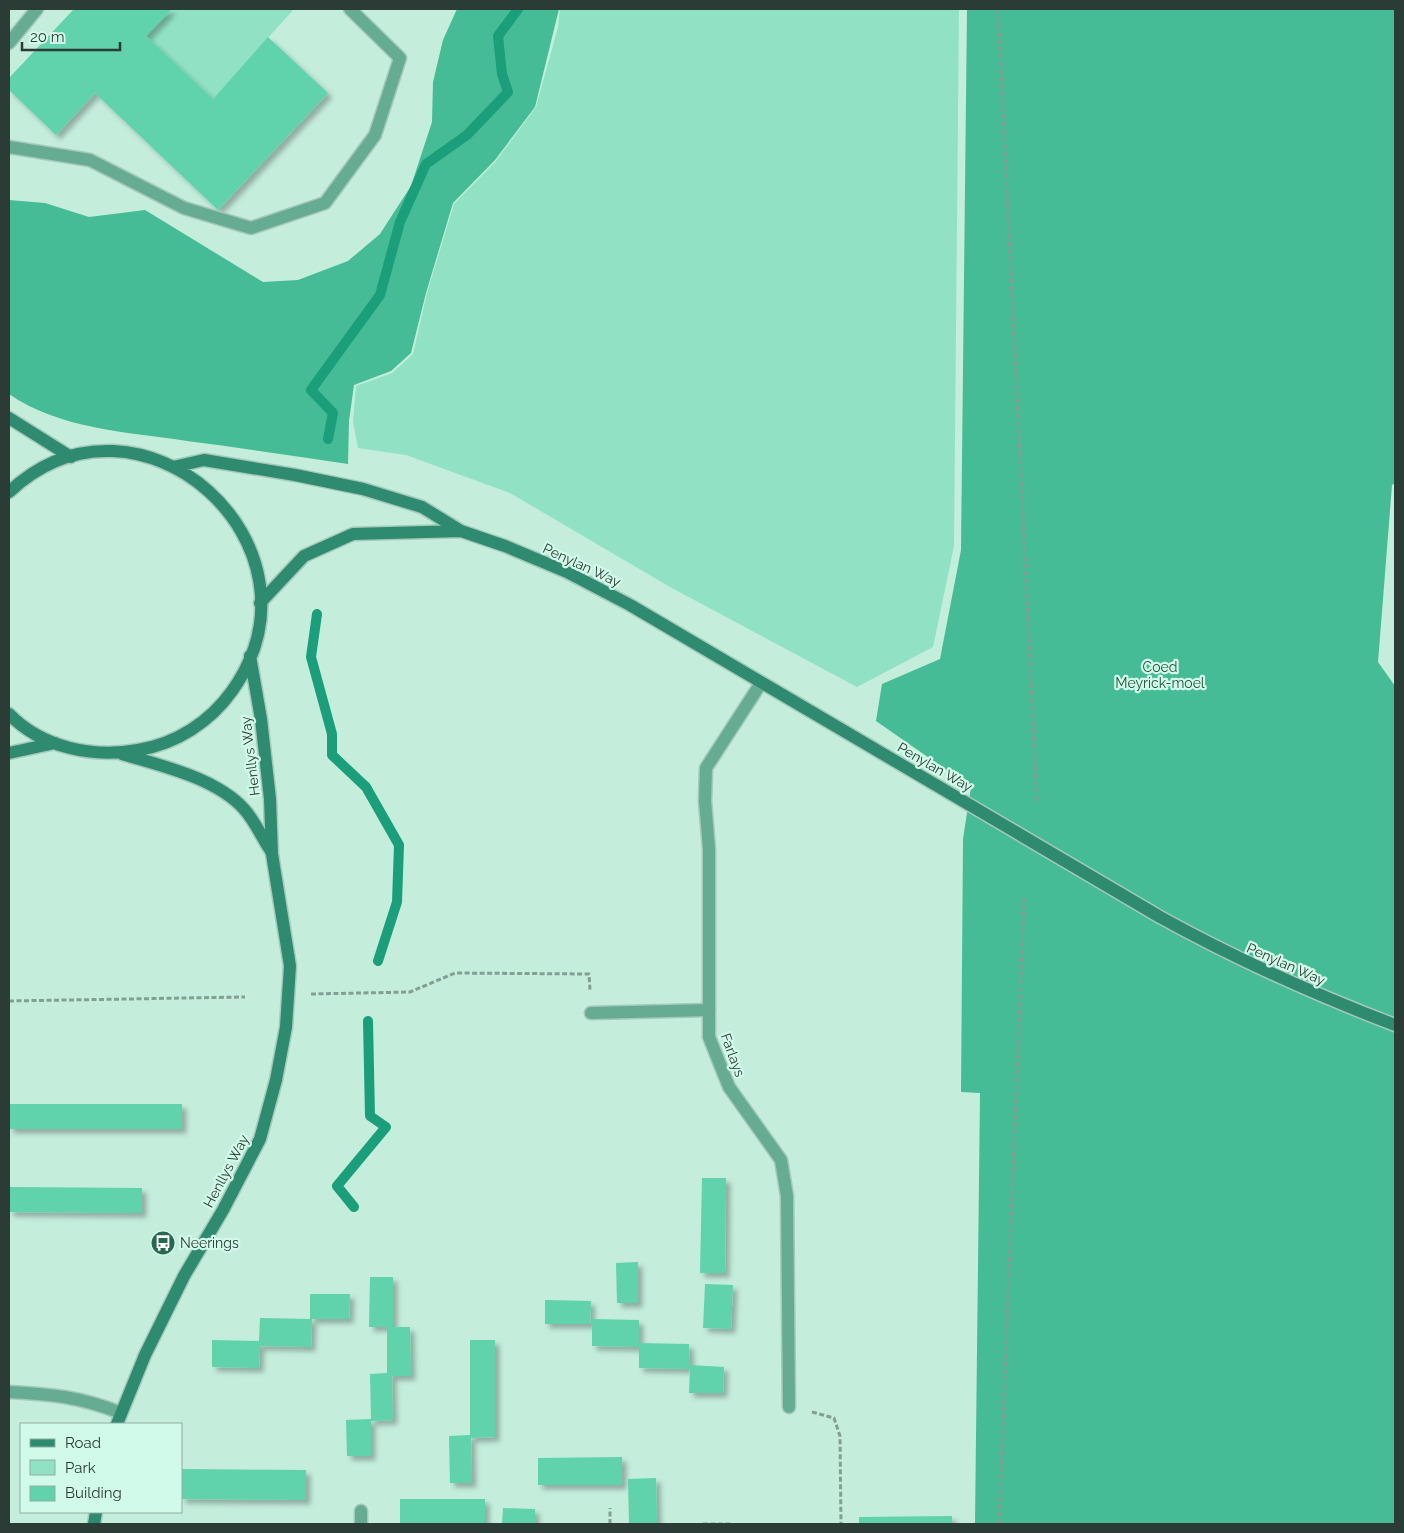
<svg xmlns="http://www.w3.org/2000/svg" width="1404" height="1533" font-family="Raleway,sans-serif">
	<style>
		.green { fill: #91e2c4 }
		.forest { fill: #45bb96 }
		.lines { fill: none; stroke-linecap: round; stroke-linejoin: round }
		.stream { stroke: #1b9e7a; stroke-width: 10 }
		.building { fill: #60d2ac; filter: url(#shadow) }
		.lane-casing { stroke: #a5c9bb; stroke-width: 15 }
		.street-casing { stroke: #a5c9bb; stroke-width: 15 }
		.secondary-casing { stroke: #a5c9bb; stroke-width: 15 }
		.path { stroke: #819f93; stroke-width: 3; stroke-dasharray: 5 2.5; stroke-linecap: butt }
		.lane { stroke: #66ac93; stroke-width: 12 }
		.street { stroke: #66ac93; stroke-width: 12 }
		.secondary { stroke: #2f8b6f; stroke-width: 12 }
		.labels { text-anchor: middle; stroke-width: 4.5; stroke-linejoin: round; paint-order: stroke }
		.street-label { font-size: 14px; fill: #2b3b35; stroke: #d1faea }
		.park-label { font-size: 14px; fill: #215141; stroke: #d1faea }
		.poi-label { font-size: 14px; fill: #2b3b35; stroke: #d1faea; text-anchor: start }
	</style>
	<defs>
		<filter id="shadow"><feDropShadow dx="4.5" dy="4.5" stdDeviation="2.5" flood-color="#0004"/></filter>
	</defs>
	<rect width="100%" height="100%" fill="#c4eddc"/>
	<path class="green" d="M172,9H294L213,99L146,36Z
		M560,9H959L954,546L933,647L857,687L670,587L510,493L406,455L358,448L353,422L356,386L392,373L413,354L427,293L454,204L496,161L536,107L558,27Z"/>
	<path class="forest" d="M457,9H559L535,107L495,160L453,203L426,293L411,353L391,371L354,385L349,421L348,464C294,456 241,448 187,441C128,432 59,429 9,394V200L45,203L89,217L145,210L263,282L298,280L348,261L380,234L411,186L432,122L433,82L443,40Z
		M967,9H1395V483L1392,485L1378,662L1395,686V1524H975L980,1093L961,1092L963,839L971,787L876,721L882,684L940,659L961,550Z"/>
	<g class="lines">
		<path class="stream" d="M328,439L333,413L311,390L380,295L400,222L426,164L467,135L508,92L502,74L498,36L518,9
			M317,614L311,657L332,734V755L366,787L399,845L397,902L378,961
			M354,1207L337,1186L386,1127L370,1116L368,1021"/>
	</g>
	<path class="building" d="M74,9H172L146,36L213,99L268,37L328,93L218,210L95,93L56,135L9,90V78Z
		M9,1104H182V1129H9Z
		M702,1178H726L725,1273H700Z
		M9,1187L142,1188V1213L9,1212Z
		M638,1262V1303H617L616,1263Z
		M370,1277H393V1327H410L411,1376H392L393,1420L371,1421V1456H347L346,1420L371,1419L370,1374L387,1373V1327H369Z
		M705,1284L733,1285L731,1329L703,1328Z
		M310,1294H350L349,1319H312L311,1347L260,1346L259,1368L212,1367V1340L259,1341L260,1318L310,1319Z
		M545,1300L591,1301L590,1324H545Z
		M592,1319L639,1320V1343L689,1344L690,1365L724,1367L723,1393H689L690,1369L639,1368V1347L592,1346Z
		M470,1340H495V1437L471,1438L472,1483H450L449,1436L470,1435Z
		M622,1457V1485H538V1458Z
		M181,1469L306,1470V1500L181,1499Z
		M656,1478L657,1524H629L628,1479Z
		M400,1499H485V1524H400Z
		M503,1508L535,1509V1524H502Z
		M952,1516V1524H859V1517Z"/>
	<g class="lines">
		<defs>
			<path id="lane" d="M9,43L37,9
				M9,147L90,160L184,208L251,228L325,203L375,135L400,58L350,9
				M591,1013L709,1010
				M361,1511V1524"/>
			<path id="street" d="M761,683L706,768L705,801L709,849V1037L729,1087L781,1160L787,1196L789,1407
				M9,1392C51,1394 81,1397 121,1413"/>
			<path id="secondary" d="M9,418L71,457
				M173,467L204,460L295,475L363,489L422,507L461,531L505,546L567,572L630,605L1160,917C1236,959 1314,994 1395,1025
				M9,492C139,370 336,545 232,691C210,722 176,744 138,750C93,758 42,748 9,714
				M260,603L304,556L353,534L461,531
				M9,753L55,743
				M122,754C162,766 216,778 244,809C255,821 262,838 271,851
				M117,1424L145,1355L184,1276L223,1210L260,1139L276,1080L286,1027L290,966L272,854L270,799L261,719L250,656
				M94,1524L96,1512"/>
		</defs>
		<use href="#lane" class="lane-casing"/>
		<use href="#street" class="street-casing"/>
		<use href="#secondary" class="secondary-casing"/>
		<path class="path" d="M998,9L1037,803
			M311,994L410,992L455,973L589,974L590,990
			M9,1001L245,997
			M812,1412L834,1418L840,1436L841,1524
			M610,1524V1508
			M703,1524H730
			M999,1524L1024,898"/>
		<use href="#lane" class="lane"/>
		<use href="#street" class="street"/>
		<use href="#secondary" class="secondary"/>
	</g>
	<defs>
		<symbol id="bus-disc" viewBox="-11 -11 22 22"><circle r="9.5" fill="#296753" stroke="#d1faea"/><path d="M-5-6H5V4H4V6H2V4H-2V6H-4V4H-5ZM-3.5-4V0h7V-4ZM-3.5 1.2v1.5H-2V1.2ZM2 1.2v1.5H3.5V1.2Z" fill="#fff"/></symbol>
	</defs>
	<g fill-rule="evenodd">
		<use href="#bus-disc" x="149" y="1229" width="28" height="28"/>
	</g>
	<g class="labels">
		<g class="street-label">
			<text transform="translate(582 565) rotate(25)" y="5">Penylan Way</text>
			<text transform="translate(250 756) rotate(-97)" y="5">Henllys Way</text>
			<text transform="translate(935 767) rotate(30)" y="5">Penylan Way</text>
			<text transform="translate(1286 964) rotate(24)" y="5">Penylan Way</text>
			<text transform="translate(733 1055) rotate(70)" y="5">Farlays</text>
			<text transform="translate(226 1171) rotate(-62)" y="5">Henllys Way</text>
		</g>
		<g class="park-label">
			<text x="1160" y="672">Coed<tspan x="1160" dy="16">Meyrick-moel</tspan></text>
		</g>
		<g class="poi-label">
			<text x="180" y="1248">Neerings</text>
		</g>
	</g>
	<rect width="1404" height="1533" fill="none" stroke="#2b3b35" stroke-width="20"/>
	<rect x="20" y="1423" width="162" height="90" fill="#d1faea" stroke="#8faea2"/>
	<rect x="30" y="1439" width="25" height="8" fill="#2f8b6f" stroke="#8faea2"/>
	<text x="65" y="1448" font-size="15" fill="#2b3b35">Road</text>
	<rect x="30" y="1460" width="25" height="15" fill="#91e2c4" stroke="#8faea2"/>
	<text x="65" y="1473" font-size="15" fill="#2b3b35">Park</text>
	<rect x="30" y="1486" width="25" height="15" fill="#60d2ac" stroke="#8faea2"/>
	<text x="65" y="1498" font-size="15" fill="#2b3b35">Building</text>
	<path d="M22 42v8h98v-8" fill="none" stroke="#2b3b35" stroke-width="2.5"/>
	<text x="30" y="42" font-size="15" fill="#2b3b35" stroke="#d1faea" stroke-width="4" paint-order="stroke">20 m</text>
</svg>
